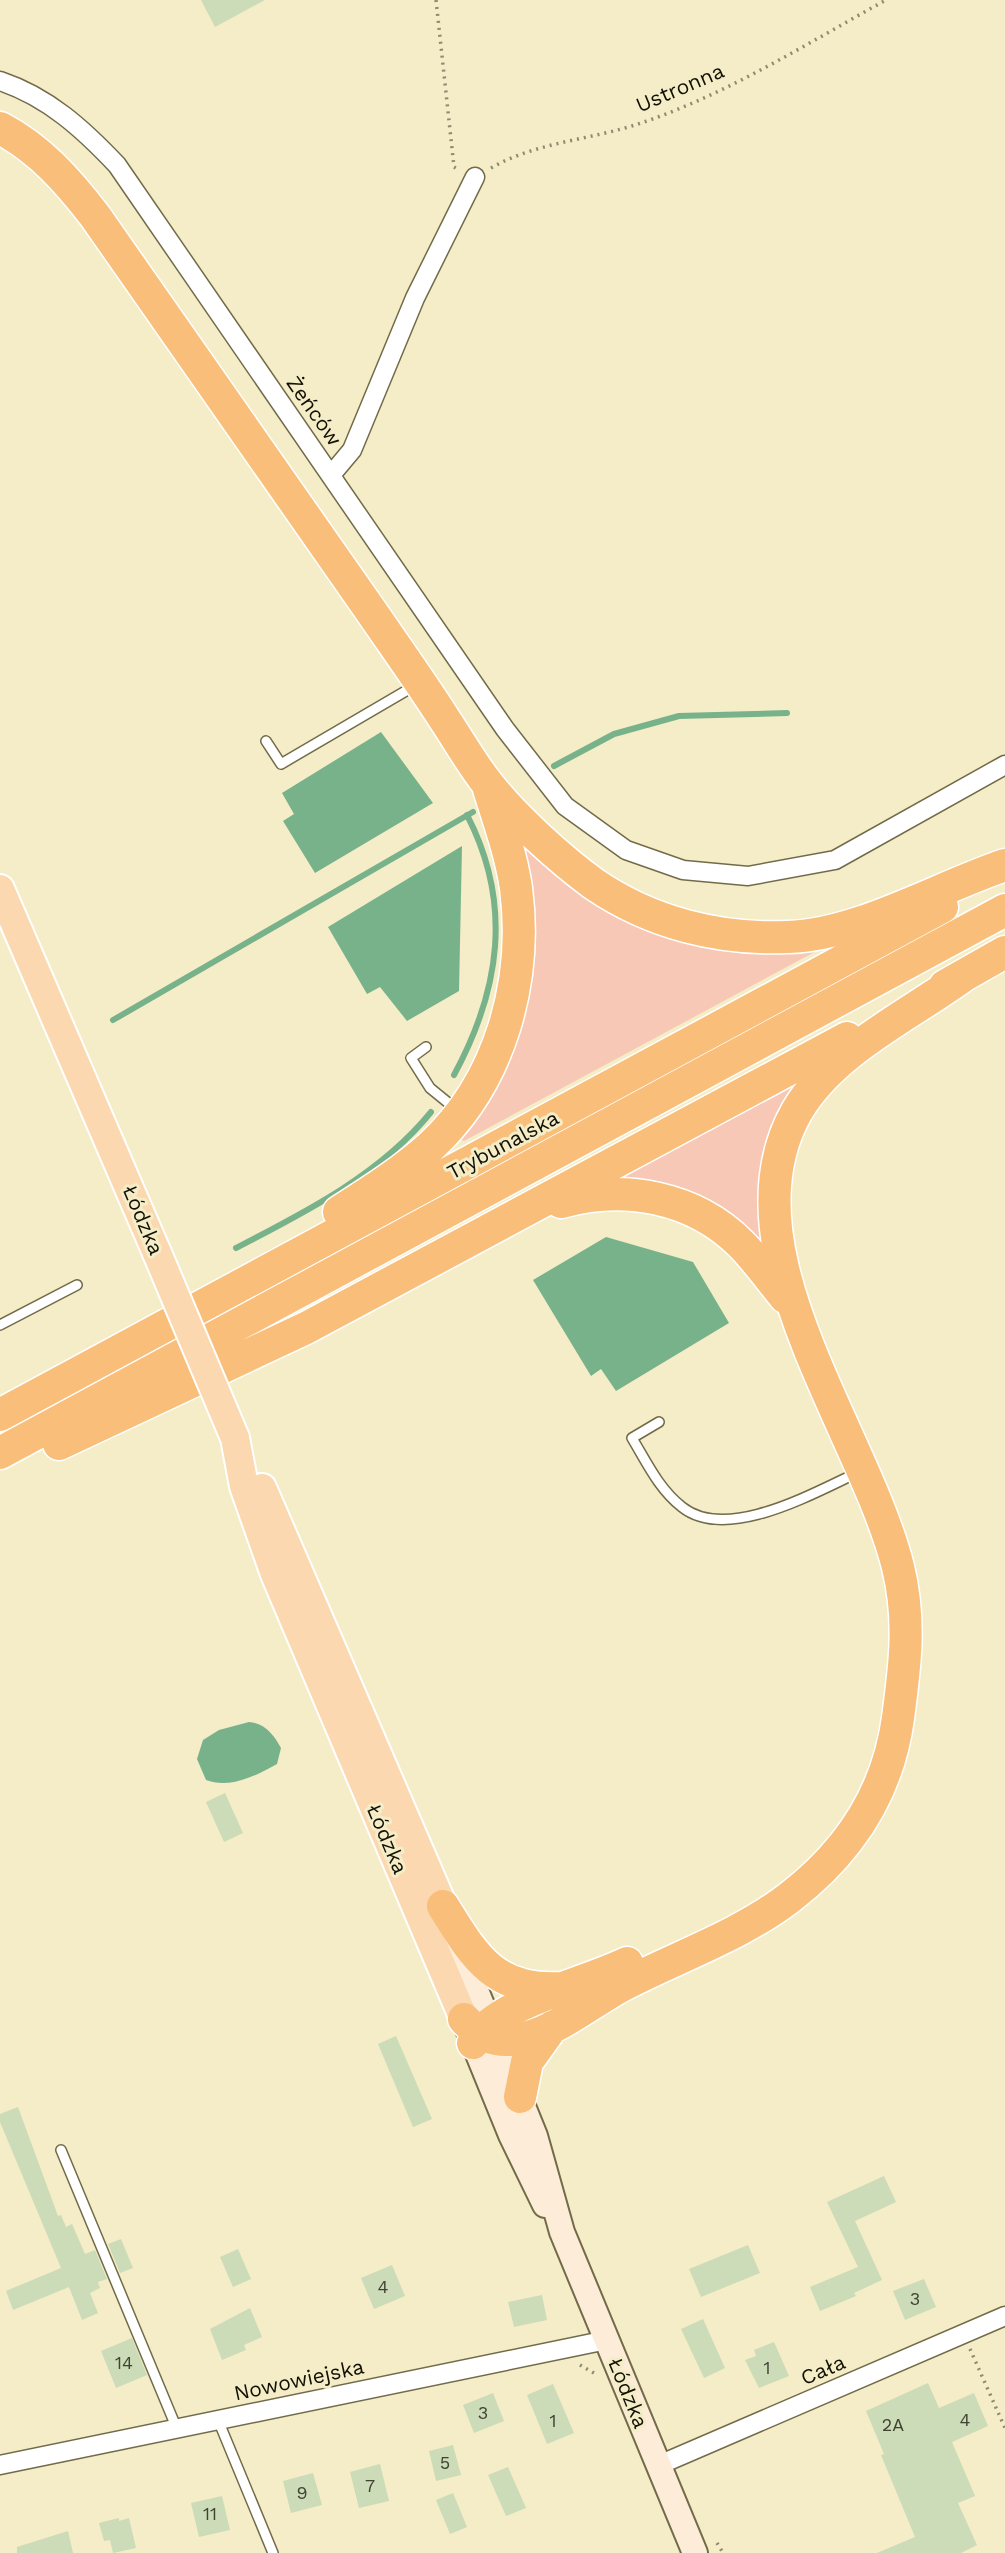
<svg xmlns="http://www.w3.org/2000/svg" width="1005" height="2553" font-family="'Work Sans',sans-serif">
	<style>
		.green { fill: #f7c8b6 }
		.water { fill: #78b28b }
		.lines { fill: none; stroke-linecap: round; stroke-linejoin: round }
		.stream { stroke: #78b28b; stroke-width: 6 }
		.building { fill: #ccdbb8 }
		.service-casing { stroke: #726b49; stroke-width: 12 }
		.minor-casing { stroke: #726b49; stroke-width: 21 }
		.secondary-casing { stroke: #726b49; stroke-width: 28 }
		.primary-casing { stroke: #fff; stroke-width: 32 }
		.motorway-casing { stroke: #fff; stroke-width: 35 }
		.path { stroke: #8f8a70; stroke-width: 3.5; stroke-dasharray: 2 5; stroke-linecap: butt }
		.service { stroke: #fff; stroke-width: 9 }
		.minor { stroke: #fff; stroke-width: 18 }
		.secondary { stroke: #fdecd7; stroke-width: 24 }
		.primary { stroke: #fbd8af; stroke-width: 28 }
		.motorway { stroke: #f8be7a; stroke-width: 32 }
		.primary-bridge-casing { stroke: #fff; stroke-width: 32; stroke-linecap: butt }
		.primary-bridge { stroke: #fbd8af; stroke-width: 28 }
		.labels { text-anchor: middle; stroke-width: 6; stroke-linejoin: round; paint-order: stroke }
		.number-label { font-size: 18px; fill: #404331 }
		.street-label { font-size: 21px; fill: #121004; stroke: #f4edc7 }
	</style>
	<rect width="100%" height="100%" fill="#f4edc7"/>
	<path class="green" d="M520,833L582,895L664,932L822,948L464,1141L457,1137L523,1010L535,942Z
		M793,1084L796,1085L765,1249L613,1180Z"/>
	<path class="water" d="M381,732L433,803L315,873L283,821L294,814L282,793Z
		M462,846L459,991L407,1021L380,987L367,994L328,927Z
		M606,1237L693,1262L729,1323L616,1391L601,1369L591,1376L533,1280Z
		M249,1722C265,1723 274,1735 281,1748L277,1764C256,1776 229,1789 206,1780L197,1759L203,1740L219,1730Z"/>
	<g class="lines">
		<path class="stream" d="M554,766L614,734L679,716L787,713
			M113,1020L473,812
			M454,1075C500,990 513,904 467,815
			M236,1248C306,1212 381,1174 431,1112"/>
	</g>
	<path class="building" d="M201,0H265L215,27Z
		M225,1793L243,1833L224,1842L206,1802Z
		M396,2036L432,2119L413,2127L378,2044Z
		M18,2107L58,2216L61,2215L66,2227L72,2224L85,2254L95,2250L107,2279L98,2282L100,2288L90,2293L98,2313L82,2320L69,2287L13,2310L6,2291L61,2268L0,2122V2114Z
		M884,2176L896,2202L855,2221L882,2280L854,2293L856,2296L820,2311L810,2287L858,2267L827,2202Z
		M121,2239L133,2268L120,2273L108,2244Z
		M748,2245L760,2273L701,2297L689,2269Z
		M238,2249L251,2279L233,2287L220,2257Z
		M392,2265L405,2296L374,2309L361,2278Z
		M924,2279L936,2307L905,2320L893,2291Z
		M542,2295L547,2320L514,2327L508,2302Z
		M250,2308L262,2337L244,2345L246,2350L222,2360L210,2329Z
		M703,2319L725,2368L704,2378L681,2329Z
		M132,2338L147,2375L116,2388L101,2351Z
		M774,2342L789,2376L759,2388L745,2360L756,2356L754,2350Z
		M928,2383L939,2408L974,2393L988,2426L952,2442L975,2496L958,2503L977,2545L961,2553H877L915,2537L881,2455L884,2454L866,2411Z
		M553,2384L574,2433L547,2444L527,2395Z
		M493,2393L504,2421L474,2433L463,2405Z
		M453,2445L461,2475L436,2481L429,2451Z
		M380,2464L389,2501L359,2508L350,2472Z
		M508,2467L526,2508L506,2516L488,2475Z
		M313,2473L322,2505L291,2513L283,2481Z
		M453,2493L467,2527L450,2534L436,2500Z
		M222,2496L230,2530L199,2537L191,2503Z
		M119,2518V2521L129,2518L136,2548L113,2553L110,2540L104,2541L99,2523Z
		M68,2531L73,2553H17V2547Z"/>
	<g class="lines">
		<defs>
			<path id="service" d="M266,741L281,764L416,685
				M426,1047L411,1058L430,1088L457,1110
				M0,1325L77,1285
				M659,1422L632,1438C647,1463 659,1489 682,1507C727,1543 815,1492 859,1472
				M61,2150L177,2429
				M218,2420L273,2553"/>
			<path id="minor" d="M0,81C48,97 83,129 117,165L505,729L565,806L626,850L683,870L748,876L835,860L1005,765
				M331,475L352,450L415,298L475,177
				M0,2465L607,2340
				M659,2465L1005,2316"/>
			<path id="secondary" d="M454,1936L535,2136L562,2232L695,2553
				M467,2027L511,2135L545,2205"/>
			<path id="primary" d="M0,889L157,1253
				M235,1438L244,1486L275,1574L464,2019
				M262,1488L443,1906"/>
			<path id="motorway" d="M0,128C40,149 68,181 95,216C188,349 280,481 373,614C397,649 422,684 445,720C459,741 472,764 487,783C512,816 561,860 594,884C651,923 719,940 788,937C858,935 937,888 1005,865
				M945,986L1005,952
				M561,1202C624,1184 694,1197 741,1244C757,1260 771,1280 785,1297
				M339,1212C370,1192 402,1172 430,1147C501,1082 528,980 516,888C511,854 499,821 489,789
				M0,1415L942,907
				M59,1444L306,1328L847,1038
				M0,1453L1005,910
				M443,1906C474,1956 494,1992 561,1988
				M464,2019C511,2073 577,2009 623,1985C679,1956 739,1936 789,1898C849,1852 888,1792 898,1718C905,1666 911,1620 898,1567C864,1431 719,1247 797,1111C832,1051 908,1016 963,976
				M473,2043C496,2002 585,1984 627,1963
				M520,2097L527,2062L552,2027"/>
		</defs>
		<use href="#service" class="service-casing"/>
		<use href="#minor" class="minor-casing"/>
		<use href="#secondary" class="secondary-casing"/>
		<use href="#primary" class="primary-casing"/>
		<use href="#motorway" class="motorway-casing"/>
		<path class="path" d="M436,0L454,167L459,170
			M491,168C536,142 590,140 638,124C726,95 806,44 886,0
			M970,2349L1005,2428
			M580,2365L594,2373
			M717,2543L723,2553"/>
		<use href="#service" class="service"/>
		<use href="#minor" class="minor"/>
		<use href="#secondary" class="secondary"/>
		<use href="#primary" class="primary"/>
		<use href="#motorway" class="motorway"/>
		<defs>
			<path id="primary-bridge" d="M157,1253L235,1438"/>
		</defs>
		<use href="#primary-bridge" class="primary-bridge-casing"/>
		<use href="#primary-bridge" class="primary-bridge"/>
	</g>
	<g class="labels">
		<g class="number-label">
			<text x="383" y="2293">4</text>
			<text x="915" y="2305">3</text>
			<text x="124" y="2369">14</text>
			<text x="767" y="2374">1</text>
			<text x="483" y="2419">3</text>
			<text x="965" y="2426">4</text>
			<text x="553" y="2427">1</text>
			<text x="893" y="2431">2A</text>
			<text x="445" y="2469">5</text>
			<text x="370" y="2492">7</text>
			<text x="302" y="2499">9</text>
			<text x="210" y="2520">11</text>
		</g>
		<g class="street-label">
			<text transform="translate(680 88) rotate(-23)" y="7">Ustronna</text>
			<text transform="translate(314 411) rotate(55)" y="7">Żeńców</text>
			<text transform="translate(503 1145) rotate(-28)" y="7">Trybunalska</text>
			<text transform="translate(143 1220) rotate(67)" y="7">Łódzka</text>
			<text transform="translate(387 1839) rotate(67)" y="7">Łódzka</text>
			<text transform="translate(823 2370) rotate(-23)" y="7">Cała</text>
			<text transform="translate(299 2380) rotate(-12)" y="7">Nowowiejska</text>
			<text transform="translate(628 2393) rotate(68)" y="7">Łódzka</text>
		</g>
	</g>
</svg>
